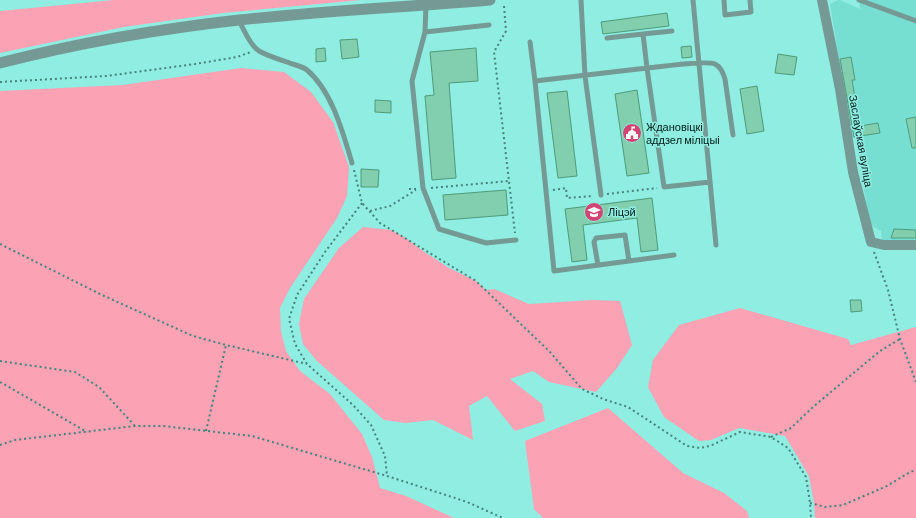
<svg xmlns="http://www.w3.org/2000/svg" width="916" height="518" font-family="Barlow,sans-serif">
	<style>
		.built { fill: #77dfd2 }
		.green { fill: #fba2b5 }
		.building { fill: #81cfae; stroke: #4d9b7b }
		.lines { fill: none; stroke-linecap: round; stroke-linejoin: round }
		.path { stroke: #46837b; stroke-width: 2; stroke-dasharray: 2 3; stroke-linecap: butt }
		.service { stroke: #759a95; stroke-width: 5 }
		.minor { stroke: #759a95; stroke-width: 10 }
		.tertiary { stroke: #759a95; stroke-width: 11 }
		.labels { text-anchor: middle; stroke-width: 3; stroke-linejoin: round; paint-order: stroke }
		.poi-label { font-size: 11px; fill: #001d1a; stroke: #8fede1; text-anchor: start }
		.street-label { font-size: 11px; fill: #001d1a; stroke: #8fede1 }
	</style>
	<rect width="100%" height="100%" fill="#8fede1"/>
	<path class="built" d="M838,0H840L860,9L859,0H916V242L882,240L881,231L870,225L855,138H852L830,4Z"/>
	<path class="green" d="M114,0H361L223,13L124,27L0,53V11Z
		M241,68L284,72L311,92L333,122L349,167L347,196L337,218L290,288L280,308L281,332L286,351L300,371L330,394L362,434L372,457L380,488L406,496L454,518H0V91L123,85Z
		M363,227L391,230L406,238L423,251L449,268L476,281L486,290L494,289L529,304L592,300L620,301L632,345L617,368L596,392L549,382L533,371L510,379L542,404L545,421L515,431L487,396L469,406L473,440L433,420L405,423L384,420L317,361L303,344L299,324L304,299L339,248Z
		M740,308L848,339L851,345L916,327V518H815L814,503L809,476L785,436L739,428L711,440L699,441L664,417L648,387L653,360L679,325Z
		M608,408L683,473L724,493L747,511L749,518H543L534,509L525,441Z"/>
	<path class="building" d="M667,13L669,26L603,34L601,22Z
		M357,39L359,57L342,59L340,40Z
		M691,46L692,57L682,58L681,47Z
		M325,48L326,61L316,62V49Z
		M476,48L478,81L449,83L456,178L432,180L425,96L434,95L430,52Z
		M778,54L797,57L794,75L775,73Z
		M851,57L855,80H852L860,126L878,123L880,133L854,137L840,59Z
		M757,86L764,131L747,134L740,89Z
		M637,90L649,173L627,176L615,94Z
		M567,91L577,176L558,178L547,93Z
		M375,100L391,101V113L375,112Z
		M916,117V148H912L906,119Z
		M361,169L379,170L378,187H361Z
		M506,190L508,215L445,220L443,195Z
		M652,198L658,250L641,252L637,218L583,225L587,260L572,262L565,209Z
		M894,229L916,230V238H891Z
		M850,300H861L862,311L851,312Z"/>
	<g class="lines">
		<path class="path" d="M504,6L506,31L494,52L515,233
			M0,82L106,76L195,64L237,57L251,52
			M354,170L362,203L380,223L476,281L550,352L582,389L603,399L628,407L687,446L700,448L710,446L740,432L771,437L788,448L806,477L810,503L811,518
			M431,188L509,181
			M409,189H416
			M553,190L566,188L567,198L593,196
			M607,194L657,188
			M362,203L325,252L297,295L289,319L295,344L307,364L353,405L371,425L385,456L387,476
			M370,211L390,206L416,190
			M0,244L102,295L193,336L226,345L307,364
			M874,252L888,290L900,339L916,382
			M0,361L75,372L99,387L135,426
			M0,382L87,432
			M206,431L226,345
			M771,437L791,428L813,407L844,381L880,351L900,339
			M0,445L15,440L135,426H163L252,436L387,476L449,496L467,502L503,518
			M810,503L825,507L843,505L887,486L910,472L916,470"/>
		<path class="service" d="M581,0L585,76L601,195
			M693,0L716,245
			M724,0L725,15L751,12L750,0
			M859,0L916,21
			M426,5L425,32L412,81L423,188L439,229L486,243L516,240
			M239,20C243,29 251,46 259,51C268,56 278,59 287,62C294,65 302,66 307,70C332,91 343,133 352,163
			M425,32L489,25
			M643,34L672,31
			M607,38L643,34L647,68C660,67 705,60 715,64C721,67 723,73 725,79L733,135
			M530,42L535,81
			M674,255L554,271L535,81L647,68L664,187L710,182
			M598,265L594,242L596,238L625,235L629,261"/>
		<path class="minor" d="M822,0L840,89L853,172L871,242L884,245H916"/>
		<path class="tertiary" d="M0,63C78,43 158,29 239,20C322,11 406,7 490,0"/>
	</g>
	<defs>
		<symbol id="civic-disc" viewBox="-11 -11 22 22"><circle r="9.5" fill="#d24471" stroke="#8fede1"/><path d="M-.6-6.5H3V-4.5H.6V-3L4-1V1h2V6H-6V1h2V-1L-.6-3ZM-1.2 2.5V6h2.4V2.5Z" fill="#fff"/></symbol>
		<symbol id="school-disc" viewBox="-11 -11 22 22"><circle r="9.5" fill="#d24471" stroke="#8fede1"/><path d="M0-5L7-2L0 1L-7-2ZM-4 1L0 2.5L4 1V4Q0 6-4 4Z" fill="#fff"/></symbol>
	</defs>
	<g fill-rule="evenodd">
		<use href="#civic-disc" x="621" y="122" width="22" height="22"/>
		<use href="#school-disc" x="583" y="201" width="22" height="22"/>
	</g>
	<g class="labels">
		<g class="poi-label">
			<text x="646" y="131">Ждановіцкі<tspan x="646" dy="13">аддзел міліцыі</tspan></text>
			<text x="608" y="216">Ліцэй</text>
		</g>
		<g class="street-label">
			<text transform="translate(861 141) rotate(80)" y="4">Заслаўская вуліца</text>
		</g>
	</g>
</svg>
